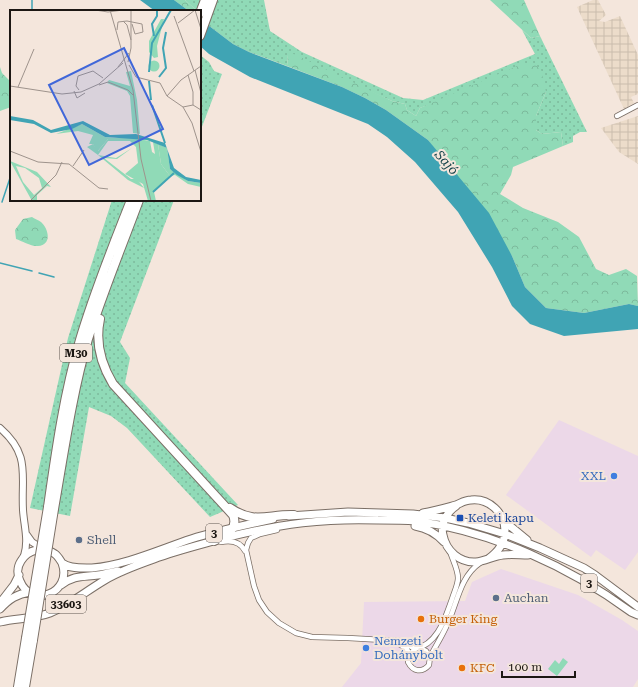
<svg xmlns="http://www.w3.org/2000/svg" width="638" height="687" font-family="'Roboto Serif',serif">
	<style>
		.commercial { fill: #ecd8e8 }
		.industrial { fill: url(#industrial-grid) }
		.grass { fill: url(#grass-dots) }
		.forest { fill: url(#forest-crowns) }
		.garden { fill: #90dab7 }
		.water { fill: #40a4b4 }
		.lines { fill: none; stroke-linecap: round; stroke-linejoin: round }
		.stream { stroke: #40a4b4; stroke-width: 1.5 }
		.minor-casing { stroke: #7b6f66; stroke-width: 6 }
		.secondary-casing { stroke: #7b6f66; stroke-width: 8 }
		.primary-casing { stroke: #7b6f66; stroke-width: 9 }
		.motorway-casing { stroke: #7b6f66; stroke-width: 10 }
		.minor { stroke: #fff; stroke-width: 4.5 }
		.secondary { stroke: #fff; stroke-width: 6 }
		.primary { stroke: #fff; stroke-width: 7 }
		.motorway { stroke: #fff; stroke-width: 8 }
		.motorway-bridge-casing { stroke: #7b6f66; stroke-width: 10; stroke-linecap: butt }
		.motorway-bridge { stroke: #fff; stroke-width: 8 }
		.shop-dot { fill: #3f7fe0; stroke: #f4e6dc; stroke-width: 1.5 }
		.transit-dot { fill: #1a4fb4; stroke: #f4e6dc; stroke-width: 1.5 }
		.service-dot { fill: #5c6f8a; stroke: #f4e6dc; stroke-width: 1.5 }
		.food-dot { fill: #e8710a; stroke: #f4e6dc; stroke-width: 1.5 }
		.labels { text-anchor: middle; stroke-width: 4; stroke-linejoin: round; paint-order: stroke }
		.shield { fill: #f4e6dc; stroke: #5d554f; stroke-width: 1 }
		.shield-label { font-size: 11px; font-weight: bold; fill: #1c1713 }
		.shop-label { font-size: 12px; fill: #366cbe; stroke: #f4e6dc; text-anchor: end }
		.transit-label { font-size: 12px; fill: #164399; stroke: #f4e6dc; text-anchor: start }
		.service-label { font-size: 12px; fill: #4e5e75; stroke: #f4e6dc; text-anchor: start }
		.food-label { font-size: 12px; fill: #c56008; stroke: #f4e6dc; text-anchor: start }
		.water-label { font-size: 13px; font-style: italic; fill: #15424a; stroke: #f4e6dc }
		.inset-river { fill: none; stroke: #40a4b4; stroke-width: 2 }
		.inset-road { fill: none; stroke: #9e938c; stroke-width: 1 }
		.view { fill: #4067d9; fill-opacity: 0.15; stroke: #4067d9; stroke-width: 2 }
		.inset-edge { fill: none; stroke: #1c1713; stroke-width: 2 }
	</style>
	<defs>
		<pattern id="industrial-grid" width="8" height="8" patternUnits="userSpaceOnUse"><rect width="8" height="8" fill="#ecdcca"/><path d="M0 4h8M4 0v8" fill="none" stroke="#cabcad"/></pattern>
		<pattern id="grass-dots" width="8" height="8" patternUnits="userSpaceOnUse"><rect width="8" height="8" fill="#90dab7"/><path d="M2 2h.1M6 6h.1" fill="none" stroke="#7cba9c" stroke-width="1.8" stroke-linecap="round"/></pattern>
		<pattern id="forest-crowns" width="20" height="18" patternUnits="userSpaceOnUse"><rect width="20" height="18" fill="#90dab7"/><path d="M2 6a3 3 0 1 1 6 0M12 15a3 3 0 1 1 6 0" fill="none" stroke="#7cba9c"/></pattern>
	</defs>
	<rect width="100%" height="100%" fill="#f4e6dc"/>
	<path class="commercial" d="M559,420L638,456V552L625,570L596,550L591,557L506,495Z
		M501,569L578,595L622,620L638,631V679L633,687H342L361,663L364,602L465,601L472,582Z"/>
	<path class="industrial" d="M593,0H598L606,15L599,21L605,22L620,16L638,55V94L631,97L634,103L624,109L577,7Z
		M638,116V164L619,152L601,128Z"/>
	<path class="grass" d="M185,0H264L270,31L302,52L403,98L423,100L535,54L522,30L531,38L540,36L587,132H580L573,136V142L563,146L561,132L542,134L536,130V116L546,92L428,105L420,108L416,116L407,110L405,104L392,101L288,55L287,66L249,52L233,44L200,19V11H194L195,9Z
		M200,55L209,62L214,71L222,74L200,132Z
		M112,200H174L120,342L130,358L125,383L238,505L210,517L127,428L111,416L89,407L70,516L30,508L68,338Z"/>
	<path class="forest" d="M174,0H185L195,9L194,11H189Z
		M490,0H524L540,36L531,38Z
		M294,54L392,101L405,104L407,110L416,116L420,108L524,63H533L541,70L546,92L536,116V130L542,134L561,132L563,146L513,167L511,175L500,194L523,208L558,222L579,237L596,269L609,275L626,269L637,276L638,306L629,304L584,313L546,308L525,287L512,256L428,140L386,110L365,98L342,87L287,66L288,55Z
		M0,67L2,73L11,82V107L0,111Z
		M32,217C34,219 39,220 41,222C49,229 52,245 38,246C32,247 22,241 16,239L15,230L23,219Z"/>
	<path class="garden" d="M563,658L568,662L557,676L548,669L555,660L559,664Z"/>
	<path class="water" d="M140,0H174L189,11H155Z
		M200,19L233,44L249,52L342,87L365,98L386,110L428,140L489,213L512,256L525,287L546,308L584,313L629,304L638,306V329L564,336L530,324L512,306L492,267L458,212L415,162L387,137L368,124L250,77L209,54L200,46Z"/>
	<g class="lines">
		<path class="stream" d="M32,11V0
			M2,202L11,175
			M0,263L32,271
			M39,273L54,277"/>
		<defs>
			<path id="minor" d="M617,116L638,105
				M277,530L260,534L251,538L248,543L246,550L254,586L259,600L267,612L279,623L296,633L312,637L348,638L401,641L415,649C438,644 445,618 452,599C454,592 458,585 458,578C458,569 452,559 450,551
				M221,542C231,540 240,541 245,551
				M397,643L406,648L410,654
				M420,648L426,651L430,657
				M415,649L410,654L408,662C413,672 422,673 429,665L430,657C435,647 441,638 446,627C457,606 459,577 480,563"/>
			<path id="secondary" d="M0,428C31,455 21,475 23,510C24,526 29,540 24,556
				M27,535L32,542L43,549"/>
			<path id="primary" d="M456,506C447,512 440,524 443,535C446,551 460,563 476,562C485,561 494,556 503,555C511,554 520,555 528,555
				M423,513C435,511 445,508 456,505C461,503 465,500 471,500C489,498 505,513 505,531C505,543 498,552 488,559
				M289,516L348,512L413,514L445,518L468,523L505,534L540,548L584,568L595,575L638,607
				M504,521L527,540
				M415,526C427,528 436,533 444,542
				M62,563C73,593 31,609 20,581C17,575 17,567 21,561C28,549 44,546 55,554C58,556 60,560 62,563C69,569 84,568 92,568C126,565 158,550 191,539C217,531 245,525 273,519
				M61,585C74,575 83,577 98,575C105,574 112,572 118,571
				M0,603L14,585L19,575
				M0,609C9,599 17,594 30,592
				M0,622C16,618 34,619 50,613C70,605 86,591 105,580C120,571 137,565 154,559C178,550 204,544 228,537C280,524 325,518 378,520C391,520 403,520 416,521C493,532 568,566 631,612L638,615"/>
			<path id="motorway" d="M200,13L205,0
				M200,36L213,0
				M100,319C95,342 101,364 113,384L233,515C239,530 225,535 214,541
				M48,507C56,451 64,394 80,340C94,292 113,246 131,200
				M230,508C255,525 268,514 294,515
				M54,509C64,452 72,394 88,339C103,292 122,246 139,200
				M18,687L26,638
				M25,687L33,640"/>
		</defs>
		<use href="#minor" class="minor-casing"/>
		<use href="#secondary" class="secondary-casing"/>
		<use href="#primary" class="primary-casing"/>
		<use href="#motorway" class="motorway-casing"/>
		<use href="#minor" class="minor"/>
		<use href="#secondary" class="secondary"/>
		<use href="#primary" class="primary"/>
		<use href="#motorway" class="motorway"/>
		<defs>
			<path id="motorway-bridge" d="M26,638L48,507
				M33,640L54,509"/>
		</defs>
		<use href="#motorway-bridge" class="motorway-bridge-casing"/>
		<use href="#motorway-bridge" class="motorway-bridge"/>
	</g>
	<g class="shop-dot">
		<circle cx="614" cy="476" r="4"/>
		<circle cx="366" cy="648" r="4"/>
	</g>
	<rect class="transit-dot" x="456" y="514" width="8" height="8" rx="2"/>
	<g class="service-dot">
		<circle cx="79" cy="540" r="4"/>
		<circle cx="496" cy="598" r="4"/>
	</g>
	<g class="food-dot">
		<circle cx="421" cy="619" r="4"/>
		<circle cx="462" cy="668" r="4"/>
	</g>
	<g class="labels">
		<g class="shield">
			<rect x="60" y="344" width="32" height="18" rx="3"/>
			<rect x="206" y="524" width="16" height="18" rx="3"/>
			<rect x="581" y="574" width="16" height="18" rx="3"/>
			<rect x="46" y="595" width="40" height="18" rx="3"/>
		</g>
		<g class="shield-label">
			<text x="76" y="357">M30</text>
			<text x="214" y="537">3</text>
			<text x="589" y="587">3</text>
			<text x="66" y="608">33603</text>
		</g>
		<g class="shop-label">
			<text x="606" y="480">XXL</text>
			<text x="374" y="645" text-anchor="start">Nemzeti<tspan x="374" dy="14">Dohánybolt</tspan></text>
		</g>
		<g class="transit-label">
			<text x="468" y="522">Keleti kapu</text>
		</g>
		<g class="service-label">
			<text x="87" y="544">Shell</text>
			<text x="504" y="602">Auchan</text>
		</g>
		<g class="food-label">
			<text x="429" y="623">Burger King</text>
			<text x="470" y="672">KFC</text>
		</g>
		<g class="water-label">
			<text transform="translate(447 162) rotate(48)" y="5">Sajó</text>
		</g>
	</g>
	<g transform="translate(10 10)">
		<rect width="191" height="191" fill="#f4e6dc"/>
		<path d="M121,61L127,90L130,124L123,123L120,86L117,81L97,73L99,70L120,76L116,62ZM116,127L140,131L142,142L145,144L143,132L148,134L151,154L160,166L144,182L146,191H138L133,174L115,164L128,153L126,137L120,131H98L88,145L77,137L83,134L88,141L98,129ZM0,151L27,162L41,177L37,176L27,185V191H22ZM6,156L15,158L29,168L32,178L24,185L13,172Z" fill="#90dab7" fill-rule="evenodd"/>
		<path d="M72,114L95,127L117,129H98L87,142L83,134H79L83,125L68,121L46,124ZM148,134L157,138L160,159L178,171L191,173V177L178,174L165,165L160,166L151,154ZM122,138L107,149L94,148L121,169H127L134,178L118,170L88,145L106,148Z" fill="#90dab7"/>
		<path d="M151,9H154L147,36L148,47L144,48L139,42V31ZM138.5 56a5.5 5.5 0 1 1 11 0a5.5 5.5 0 1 1-11 0Z" fill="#90dab7"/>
		<path d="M0,106L23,110L41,120L73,111L100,125L126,124L155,133L164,158L176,167L191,170V173L178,171L167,165L160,159L157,138L137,130L95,127L72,114L62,119L41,123L24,114L0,110Z" fill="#40a4b4"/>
		<path class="inset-river" d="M144,26L142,14L147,6V0M139,62L142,33L161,0M149,67L156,58L153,38L156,22M139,71L141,90M142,95L155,133M143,182L164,163"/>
		<path class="inset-road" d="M85,0L98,2L113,0M100,0L123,80L131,149L141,191M164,6L184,61M113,11L117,15L121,30M168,13L185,0L191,19M107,20L108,12L117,11L132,14L133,22L125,24L122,14M118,52L121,38V0M119,55L126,67L150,73L157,86L171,70L191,56M108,57L119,43M185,60L191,83M178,65L183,82V95M89,75L98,72L118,80L123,85M0,76L52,84L71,82L89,74L113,53M8,77L24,39M69,80L66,76L68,66L83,61L93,68M64,81L67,88L75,83M157,86L173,97L182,113L191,142M173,97L183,95L191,100M0,141L28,152L59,154L89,178L98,179M63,156L74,140M20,191L46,165L52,152"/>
		<path class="view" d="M114,38L153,119L79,155L39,75Z"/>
		<rect width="191" height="191" class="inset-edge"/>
	</g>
	<path d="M502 671v6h73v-6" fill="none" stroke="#1c1713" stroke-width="2"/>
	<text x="508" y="671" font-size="12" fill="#1c1713" stroke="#f4e6dc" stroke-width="3" paint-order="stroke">100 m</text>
</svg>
